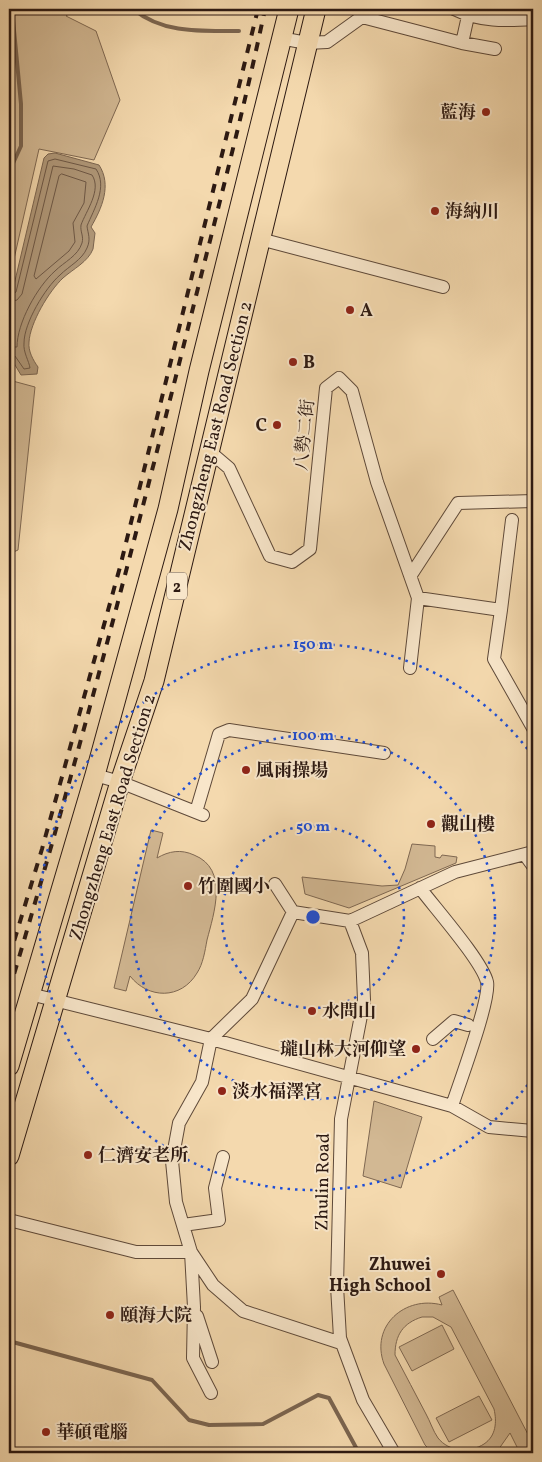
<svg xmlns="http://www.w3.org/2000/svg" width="542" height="1462" font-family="Vollkorn,'Noto Serif TC',serif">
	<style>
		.green { fill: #d2b893; stroke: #7f6852; fill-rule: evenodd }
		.water { fill: #b09879; stroke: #7b6550 }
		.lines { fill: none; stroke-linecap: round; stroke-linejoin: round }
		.shore { stroke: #6e5846; stroke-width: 1 }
		.stream { stroke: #7b6550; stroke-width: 4 }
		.street-casing { stroke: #5e4939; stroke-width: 14 }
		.primary-casing { stroke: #2c1912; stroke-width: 21 }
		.street { stroke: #f8e6ca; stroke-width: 12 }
		.primary { stroke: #f4d9ae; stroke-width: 19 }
		.rail { stroke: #2c1912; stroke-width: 4; stroke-dasharray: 9 9; stroke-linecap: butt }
		.ring { fill: none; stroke: #1d4ed8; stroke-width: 2.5; stroke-dasharray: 2.5 5 }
		.poi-dot { fill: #8f2418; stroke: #f8e6ca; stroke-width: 2 }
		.labels { text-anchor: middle; stroke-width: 4; stroke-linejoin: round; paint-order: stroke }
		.shield { fill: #f8e6ca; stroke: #695649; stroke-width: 1 }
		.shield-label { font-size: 16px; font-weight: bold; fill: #2c1912 }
		.poi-label { font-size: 18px; font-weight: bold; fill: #2c1912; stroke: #f8e6ca; text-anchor: start }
		.street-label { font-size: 18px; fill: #2c1912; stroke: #f8e6ca }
		.centre { fill: #1d4ed8; stroke: #f8e6ca; stroke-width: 2.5 }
		.ring-label { font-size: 15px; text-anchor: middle; font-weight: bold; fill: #1d4ed8; stroke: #f8e6ca; stroke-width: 4; stroke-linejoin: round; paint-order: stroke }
	</style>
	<rect width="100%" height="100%" fill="#f4d9ae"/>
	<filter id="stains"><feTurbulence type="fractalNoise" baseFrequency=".004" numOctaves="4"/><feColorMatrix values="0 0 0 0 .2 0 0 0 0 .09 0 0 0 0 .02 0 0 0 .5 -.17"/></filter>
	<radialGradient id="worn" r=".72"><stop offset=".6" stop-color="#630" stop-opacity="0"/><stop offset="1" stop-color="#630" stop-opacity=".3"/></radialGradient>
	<path class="green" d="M9,9H75L66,16L96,31L120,100L94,160L39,149L9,281Z
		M9,380L35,387L18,550L9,554Z
		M151,830L163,833L157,858C169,851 181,849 194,855C229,869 214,913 207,940C205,951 203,964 197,973C181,1000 148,999 130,976L126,991L114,988Z
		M412,844L435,846V857L440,858L442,855L457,857L456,863L349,908L305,894L302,877L382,886L398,885L405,869Z
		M374,1101L422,1117L401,1188L363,1176Z
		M453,1290L533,1444V1453H520L510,1433L496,1453H433L425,1445L384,1364C370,1326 405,1295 442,1305L439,1297ZM422,1317H433L451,1327L494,1409C497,1422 496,1436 484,1444C470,1453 449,1452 438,1438C433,1431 430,1421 426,1414C416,1394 405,1375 395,1355C395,1335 403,1323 422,1317Z
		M442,1325L454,1349L412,1371L399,1347Z
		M479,1396L492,1420L449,1442L436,1418Z"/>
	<path class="water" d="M55,153L99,165C112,185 102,208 91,227L95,233C94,238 94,244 93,249C88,262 73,269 63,278C49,291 30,323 29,342C28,351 33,360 38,367L37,374L21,375L9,355V306L44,158L48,154Z"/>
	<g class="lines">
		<path class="shore" d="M62,174L86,182L84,203L73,223L75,242L69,251L36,279L34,276L59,176Z
			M9,296L16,292L48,161L55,159L96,169C108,187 94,209 87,226C88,234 91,239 87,248C82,260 69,266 60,275C45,288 24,323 24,343C23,352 29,361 30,368L24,369L15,356L9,354
			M9,302L17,300L22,294L53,166L74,169L92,175C102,190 86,211 81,225C80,232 84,236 82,243C78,256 64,262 55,271C37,287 17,323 17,347H9"/>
		<path class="stream" d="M133,9C163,34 202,31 239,31
			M9,172L21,146V104L12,9
			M9,1341L152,1380L189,1420L209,1425L263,1424L318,1395L329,1398L359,1453"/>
		<defs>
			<path id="street" d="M454,9C480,22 505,21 533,19
				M362,17L462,43L495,49
				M280,38L307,43L327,42L373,9
				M462,43L468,16
				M260,239L443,287
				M209,451L229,468L270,556L292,562L310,549L326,388L339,378L352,391L377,482L418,598L410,668
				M411,575L458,503L533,501
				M418,598L501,610L494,659L533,728
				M501,610L512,520
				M95,775L120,782L203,815
				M196,812L219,734L229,730L384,753
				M525,855L533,866
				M275,884L293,912L350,921L455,872L533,852
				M420,888C435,908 482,961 487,982C491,999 459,1084 452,1106L489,1127L533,1131
				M350,921L362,953L364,1000L341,1119L337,1286L340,1338L363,1400L394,1453
				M30,994L211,1039L252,999L293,912
				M433,1039L454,1021L468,1025
				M9,1220L136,1252H191
				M183,1225L219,1220L215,1188L223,1157
				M191,1252L213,1285L243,1311L341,1343
				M197,1316L212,1362
				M211,1393L193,1358L194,1307L191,1252L176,1202L172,1161L179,1123L202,1082L211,1039L452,1106"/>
			<path id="primary" d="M9,1066L95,775L168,509L199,371L289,9
				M9,1156L120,782L154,681L316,9"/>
		</defs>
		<use href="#street" class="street-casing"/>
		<use href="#primary" class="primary-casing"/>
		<use href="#street" class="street"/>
		<use href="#primary" class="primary"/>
		<path class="rail" d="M9,958L42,849L120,567L258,9
			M9,991C74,774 131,556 186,336C213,227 242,119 265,9"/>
	</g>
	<g class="ring">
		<circle cx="313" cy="917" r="91"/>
		<circle cx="313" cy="917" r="182"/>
		<path d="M532 1079A273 273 0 1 1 532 755"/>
	</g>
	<g class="poi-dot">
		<circle cx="486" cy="112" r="5"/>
		<circle cx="435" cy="211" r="5"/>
		<circle cx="350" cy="310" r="5"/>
		<circle cx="293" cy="362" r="5"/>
		<circle cx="277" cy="425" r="5"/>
		<circle cx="246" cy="770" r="5"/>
		<circle cx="431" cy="824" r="5"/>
		<circle cx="188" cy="886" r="5"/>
		<circle cx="312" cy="1011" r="5"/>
		<circle cx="416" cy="1049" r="5"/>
		<circle cx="222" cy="1091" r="5"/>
		<circle cx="88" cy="1155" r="5"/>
		<circle cx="441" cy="1274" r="5"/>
		<circle cx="110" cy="1315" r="5"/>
		<circle cx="46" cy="1432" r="5"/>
	</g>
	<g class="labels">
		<rect class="shield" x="167" y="572.5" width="20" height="27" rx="4"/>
		<g class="shield-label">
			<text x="177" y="592">2</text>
		</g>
		<g class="poi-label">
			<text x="476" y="118" text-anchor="end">藍海</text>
			<text x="445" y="217">海納川</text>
			<text x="360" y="316">A</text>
			<text x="303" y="368">B</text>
			<text x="267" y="431" text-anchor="end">C</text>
			<text x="256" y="776">風雨操場</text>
			<text x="441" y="830">觀山樓</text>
			<text x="198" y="892">竹圍國小</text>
			<text x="322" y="1017">水問山</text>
			<text x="406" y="1055" text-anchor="end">瓏山林大河仰望</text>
			<text x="232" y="1097">淡水福澤宮</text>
			<text x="98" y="1161">仁濟安老所</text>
			<text x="431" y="1270" text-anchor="end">Zhuwei<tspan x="431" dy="21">High School</tspan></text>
			<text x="120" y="1321">頤海大院</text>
			<text x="56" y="1438">華碩電腦</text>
		</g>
		<g class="street-label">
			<text transform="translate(215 426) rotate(-76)" y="6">Zhongzheng East Road Section 2</text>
			<text transform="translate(304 435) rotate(-84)" y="6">八勢二街</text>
			<text transform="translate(112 817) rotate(-73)" y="6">Zhongzheng East Road Section 2</text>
			<text transform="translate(322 1182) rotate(-89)" y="6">Zhulin Road</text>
		</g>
	</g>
	<circle cx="313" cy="917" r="8" class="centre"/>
	<g class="ring-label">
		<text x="313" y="649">150 m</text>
		<text x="313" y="740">100 m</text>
		<text x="313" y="831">50 m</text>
	</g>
	<rect width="542" height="1462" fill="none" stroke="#f4d9ae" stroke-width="30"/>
	<rect x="10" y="10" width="522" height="1442" fill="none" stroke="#2c1912" stroke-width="2.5"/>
	<rect x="15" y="15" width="512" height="1432" fill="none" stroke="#2c1912"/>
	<rect width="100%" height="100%" filter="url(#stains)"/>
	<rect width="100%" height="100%" fill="url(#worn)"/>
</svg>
